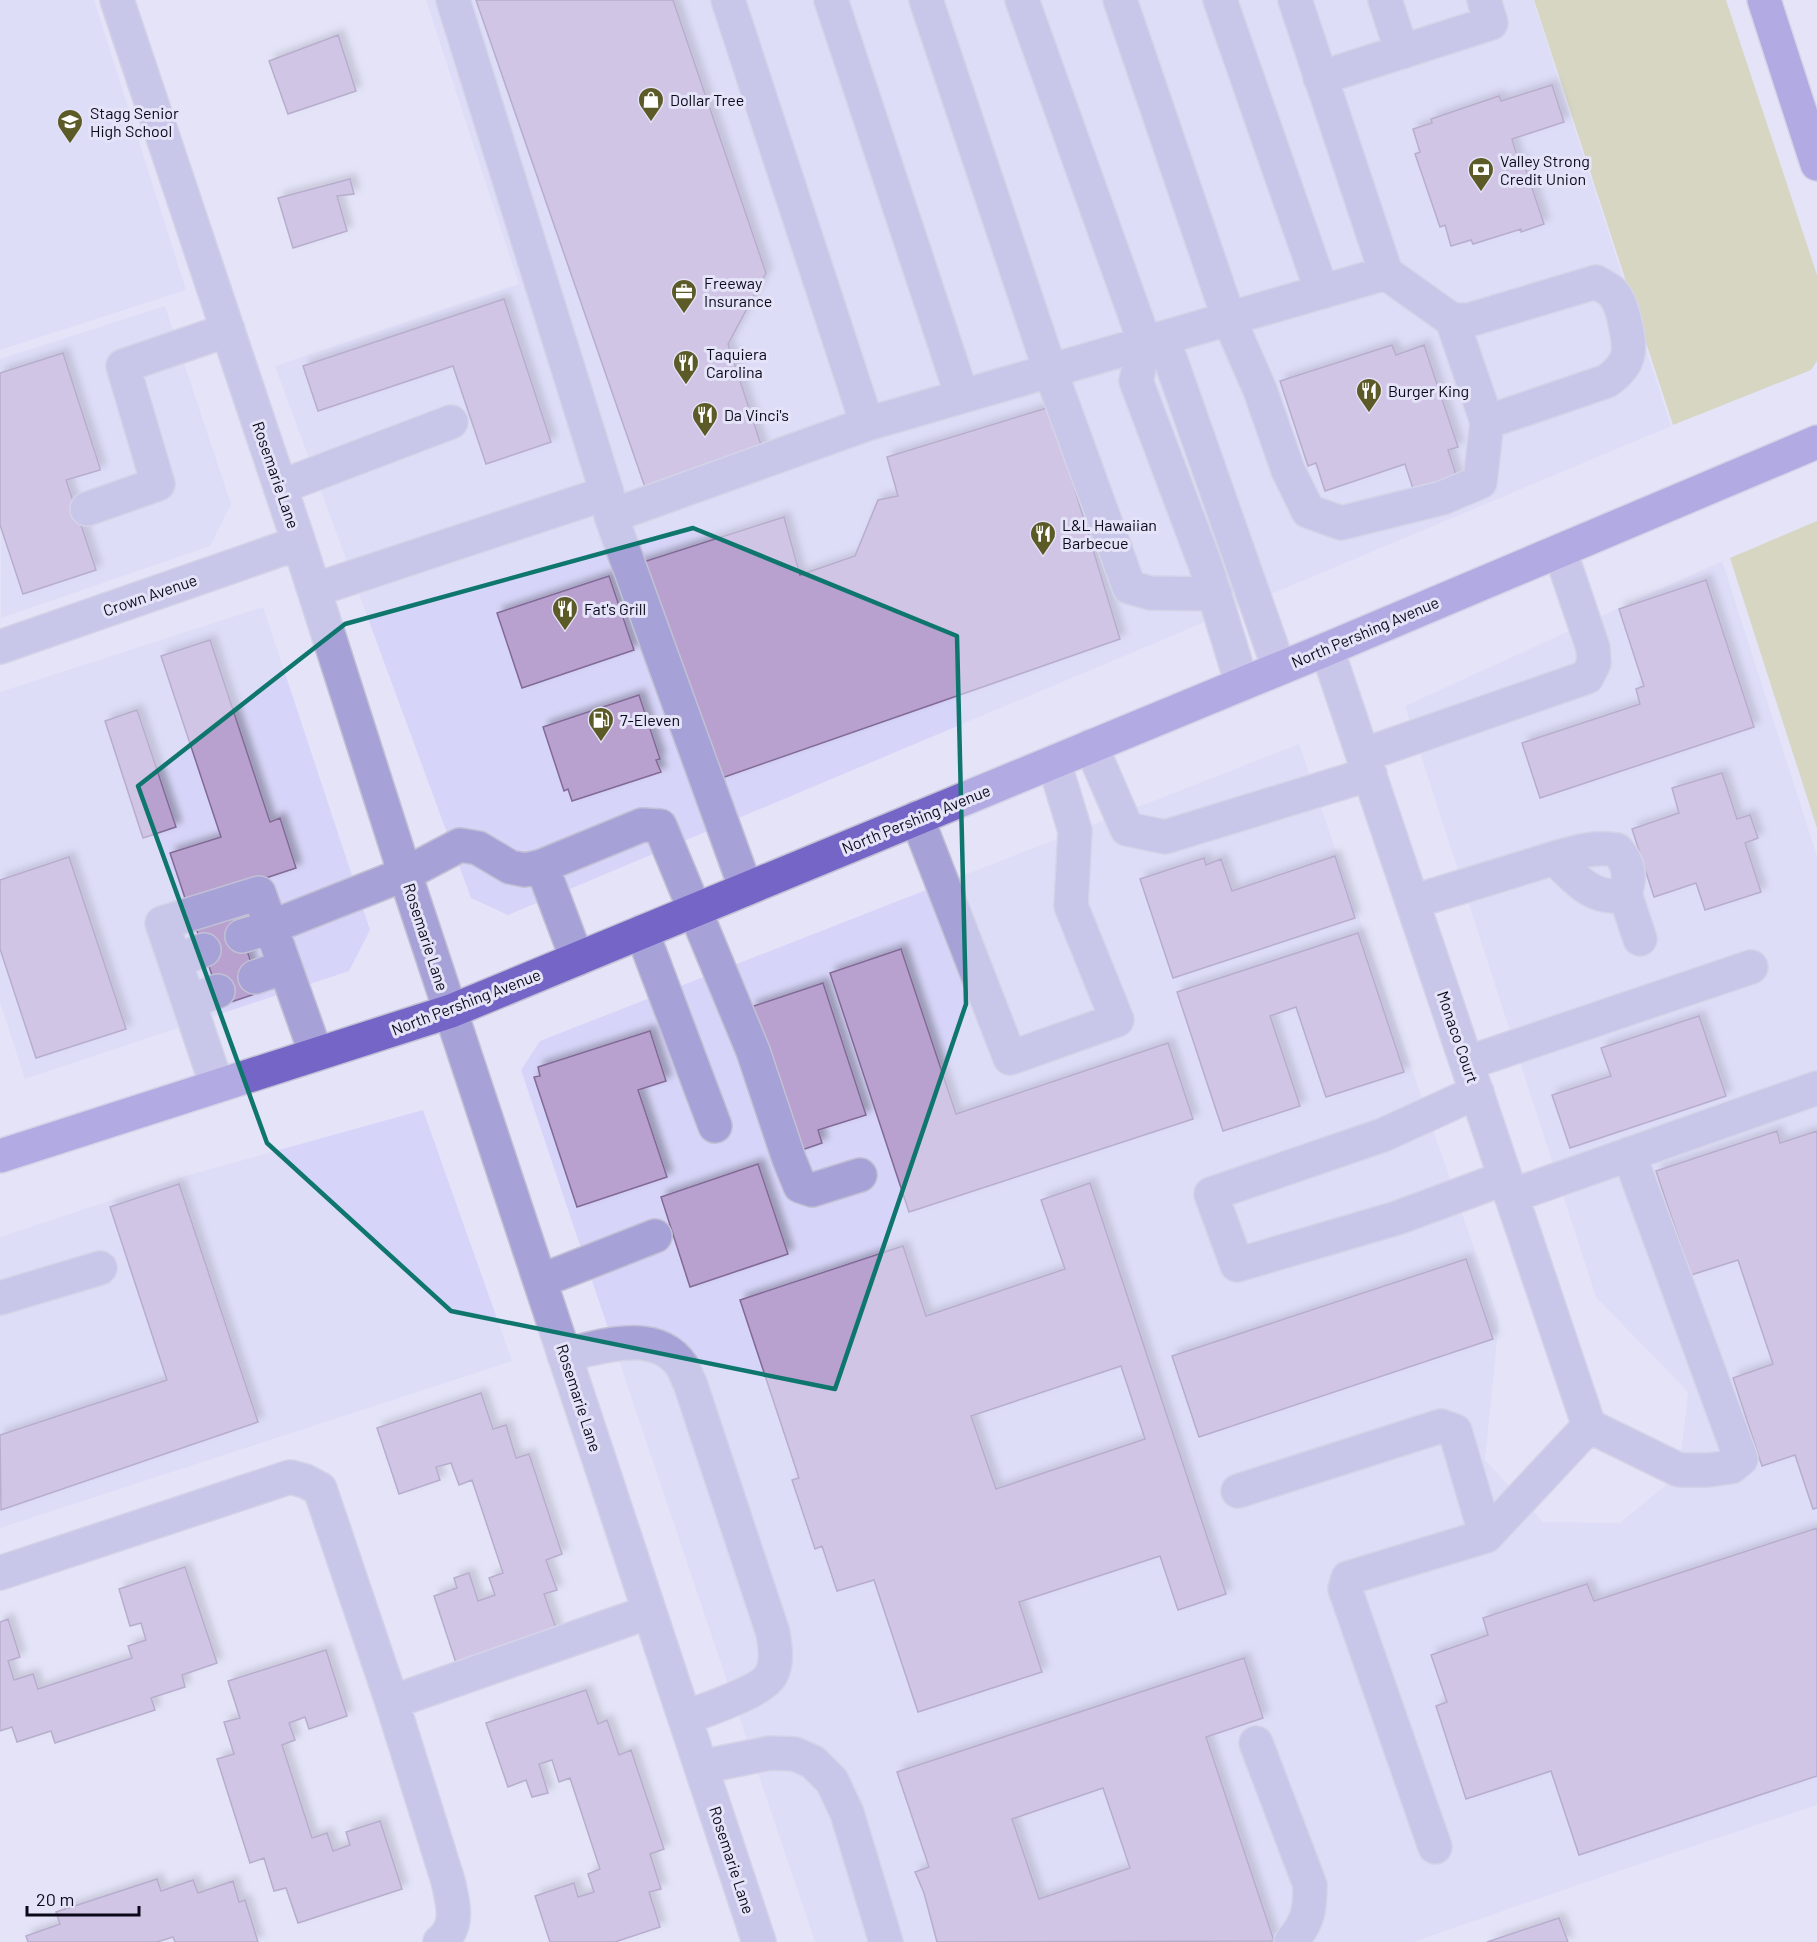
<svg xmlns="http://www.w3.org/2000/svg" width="1817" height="1942" font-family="Barlow,sans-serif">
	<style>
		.built { fill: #d6d4f8 }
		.green { fill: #c5c584 }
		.building { fill: #b8a0cf; stroke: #826b97; stroke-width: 1.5; fill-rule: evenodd; filter: url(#shadow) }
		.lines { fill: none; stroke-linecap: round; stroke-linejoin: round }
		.minor-casing { stroke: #c1c0d4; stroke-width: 36 }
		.major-casing { stroke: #c1c0d4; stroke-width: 36 }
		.minor { stroke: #a6a2d8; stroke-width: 33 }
		.major { stroke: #7565c7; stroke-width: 33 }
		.marked { fill: none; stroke: #0f766e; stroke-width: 4.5; stroke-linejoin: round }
		.labels { text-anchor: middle; stroke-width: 6; stroke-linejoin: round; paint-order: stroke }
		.poi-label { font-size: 16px; fill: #0b0819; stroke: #e4e3f8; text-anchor: start }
		.street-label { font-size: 16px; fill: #0b0819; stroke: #e4e3f8 }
	</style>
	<defs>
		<filter id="shadow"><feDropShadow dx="5.5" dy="-5.5" stdDeviation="3" flood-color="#0004"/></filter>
	</defs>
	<rect width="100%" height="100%" fill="#e4e3f8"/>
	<path class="built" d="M0,0H94L186,290L0,350Z
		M426,0H1533L1671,426L508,915L471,898L275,366L519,284Z
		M165,306L231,504L210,546L1,618L0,359Z
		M1722,561L1817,856V1805L1604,1876L1413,1942H815L521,1070L540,1041L1299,744L1499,1320L1485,1460L1543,1522L1620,1523L1679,1474L1688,1392L1596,1297L1405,706Z
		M263,607L370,930L349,971L25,1079L0,1002V692Z
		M423,1110L512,1361L0,1528V1237L182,1177Z"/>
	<path class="green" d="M1534,0H1726L1817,275V361L1811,370L1673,425Z
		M1817,521V828L1730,558Z"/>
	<path class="building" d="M476,0H673L766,273L728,344L763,451L646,490Z
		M338,35L356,91L288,114L269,61Z
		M1552,85L1564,122L1512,139L1519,163L1523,161L1544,224L1521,232V229L1473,244L1471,240L1451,246L1445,225L1440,227L1415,154L1420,152L1413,129L1432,123L1431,119L1499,96L1501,101Z
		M350,179L354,194L337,196L347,231L293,248L278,198Z
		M504,299L551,442L486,464L453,366L318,411L303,366Z
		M1392,345L1396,355L1424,345L1458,447L1448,450L1460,487L1417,501L1405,464L1325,491L1316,463L1308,466L1280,381Z
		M63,353L100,468V470L66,480L96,570L23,594L0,525V373Z
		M1050,407L1120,639L713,781L637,564L784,517L800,575L855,556L878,500L898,496L887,457Z
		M609,576L634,650L522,688L497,613Z
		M1706,580L1754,727L1540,798L1522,743L1640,704L1636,689L1644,686L1619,609Z
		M210,640L270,822L280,818L296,868L187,904L170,853L221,837L161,656Z
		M639,695L660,759L656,760L661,772L572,801L568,789L564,791L543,727Z
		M137,710L176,827L143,838L105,721Z
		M1722,773L1737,819L1750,815L1758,838L1745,843L1761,892L1705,910L1696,883L1654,897L1632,829L1679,813L1672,788Z
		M1335,856L1355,918L1173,978L1140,879L1204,858L1206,865L1221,859L1232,891Z
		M69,857L126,1029L36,1058L0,949V880Z
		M234,912L261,992L222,1005L195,925Z
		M1358,933L1404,1072L1326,1097L1296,1007L1270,1016L1300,1106L1223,1131L1177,992Z
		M901,949L956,1114L1168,1043L1193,1119L909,1212L830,973Z
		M823,983L866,1115L818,1130L822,1143L799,1151L751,1007Z
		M1699,1016L1726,1096L1570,1148L1552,1095L1611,1076L1601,1048Z
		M650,1031L666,1081L638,1090L667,1177L577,1207L534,1077L540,1076L538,1067Z
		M1777,1131L1780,1143L1817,1131V1508L1813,1509L1795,1455L1762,1466L1733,1378L1773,1364L1738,1260L1691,1275L1656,1171Z
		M758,1164L788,1254L690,1287L661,1197Z
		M1090,1183L1226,1594L1178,1610L1160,1556L1019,1602L1042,1672L918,1712L874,1580L837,1591L822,1546L815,1549L792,1480L799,1478L740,1300L903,1246L926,1316L1065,1269L1041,1200ZM1121,1366L1145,1439L996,1489L971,1416Z
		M179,1184L258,1422L1,1510L0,1435L167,1380L110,1207Z
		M1466,1259L1493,1339L1199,1437L1172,1356Z
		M481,1393L493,1429L506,1425L516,1458L529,1454L562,1554L546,1560L557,1590L544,1594L557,1631L458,1669L434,1596L457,1588L454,1578L469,1573L478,1601L495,1595L489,1578L503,1573L472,1480L459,1485L451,1463L436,1467L440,1480L399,1494L377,1428Z
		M1817,1528V1776L1579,1855L1551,1771L1466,1799L1436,1706L1447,1702L1431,1655L1488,1635L1483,1618L1587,1584L1594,1601Z
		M185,1567L217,1663L182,1675L185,1687L151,1698L155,1710L55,1743L51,1731L17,1742L12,1727L0,1731V1622L8,1619L20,1657L8,1661L14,1680L33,1674L38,1689L132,1658L128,1646L146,1640L141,1623L130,1626L119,1589Z
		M326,1650L347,1716L309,1729L305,1717L289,1723L295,1740L282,1745L312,1838L327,1833L333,1851L350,1845L346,1832L380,1821L402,1889L298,1923L286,1888L274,1891L264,1858L250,1863L217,1759L234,1754L224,1722L240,1718L228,1681Z
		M1244,1658L1263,1718L1206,1737L1274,1941L937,1942L924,1893L915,1872L929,1867L897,1772ZM1103,1788L1130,1868L1039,1899L1012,1819Z
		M586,1690L598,1724L607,1720L619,1755L631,1750L664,1849L650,1854L661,1889L649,1892L660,1927L615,1942H550L535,1896L574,1883L578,1897L594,1892L588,1874L600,1869L570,1778L559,1782L552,1760L539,1764L548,1793L532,1797L526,1780L508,1787L486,1723Z
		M157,1879L161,1891L193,1880L198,1893L233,1881L239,1902L245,1900L258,1942H175L173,1937L157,1942H28L26,1936L60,1924L56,1912Z
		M1559,1918L1568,1942H1487Z"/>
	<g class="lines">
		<defs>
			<path id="minor" d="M117,0L299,543L405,874L759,1942
				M453,0L607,493
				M728,0L867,424L1386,273L1295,0
				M831,0L962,396
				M926,0L1050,370L1129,587L1150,593L1215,594
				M1022,0L1145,343L1136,381L1205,564L1242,684
				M1120,0L1229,319L1260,390L1288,470L1308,511L1341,523L1442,498L1480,482L1487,422
				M1220,0L1322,292
				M1385,0L1402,52
				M1320,78L1491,23L1484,0
				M1386,273L1452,320H1469L1596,282C1601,285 1607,288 1612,292C1619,300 1623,312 1625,323C1631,350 1632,363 1607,381L1487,422L1452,320
				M1145,343L1170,358L1279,668
				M280,487L451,422
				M87,509L158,484L123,366L228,330
				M314,590L607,493L611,515
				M0,647L299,543
				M1327,649L1589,1426
				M1091,746L1127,829L1165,837L1370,774
				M1363,755L1587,677L1594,663L1593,648L1560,551
				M917,818L1010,1058L1117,1020L1071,906L1075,831L1054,762
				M542,866L577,959
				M746,889L611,516L867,424
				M1625,894L1640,939
				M1412,902L1555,858C1576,852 1595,846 1617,850C1629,864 1631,876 1625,894C1595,903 1574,878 1555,858
				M642,932L715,1126
				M175,961L204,950
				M255,977L285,967
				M189,1002L218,991
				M316,1054L271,927L405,874L460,845L478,848L510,867L525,870L542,866L642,825L660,826L753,1051L789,1159L800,1186L812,1190L860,1175
				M1467,1063L1751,967
				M217,1086L162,923L259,893L271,927L242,936
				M1477,1092L1383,1135L1211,1194L1237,1265L1397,1218L1505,1178
				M1511,1196L1817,1088
				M540,1281L655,1236
				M0,1298L100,1268
				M564,1355C601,1347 656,1327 682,1366C685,1371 687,1378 690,1383L773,1633C775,1647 778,1662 771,1675C762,1692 704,1710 685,1718
				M1589,1426L1679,1470H1708L1731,1467L1741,1459L1629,1154
				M1238,1491L1441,1426L1455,1431L1486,1536
				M0,1573L290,1477L305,1481L320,1489L392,1702L448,1881C453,1903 460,1927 440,1942
				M392,1702L649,1612
				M1256,1743L1310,1885C1310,1911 1308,1922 1291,1942
				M701,1767L770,1753L795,1754L813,1762L832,1781L847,1813L886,1942
				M1435,1847L1345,1589L1348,1578L1486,1536L1589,1426"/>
			<path id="major" d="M1764,0L1817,164
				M0,1156L451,1011L1327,649L1817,442"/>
		</defs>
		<use href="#minor" class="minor-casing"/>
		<use href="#major" class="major-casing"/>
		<use href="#minor" class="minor"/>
		<use href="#major" class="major"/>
	</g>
	<path d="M0 0H1817V1942H0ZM693,528L957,636L966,1004L835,1389L451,1311L267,1143L138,786L345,624Z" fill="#e4e3f8" fill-opacity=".55" fill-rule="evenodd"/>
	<path class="marked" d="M693,528L957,636L966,1004L835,1389L451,1311L267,1143L138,786L345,624Z"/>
	<defs>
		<symbol id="shop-pin" viewBox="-11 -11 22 30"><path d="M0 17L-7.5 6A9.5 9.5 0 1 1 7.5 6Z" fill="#5c5b28" stroke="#e4e3f8"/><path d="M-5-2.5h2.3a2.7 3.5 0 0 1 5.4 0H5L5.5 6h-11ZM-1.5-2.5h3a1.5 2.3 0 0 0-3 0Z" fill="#fff"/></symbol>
		<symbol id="school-pin" viewBox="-11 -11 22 30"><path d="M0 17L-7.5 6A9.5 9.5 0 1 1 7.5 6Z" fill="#5c5b28" stroke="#e4e3f8"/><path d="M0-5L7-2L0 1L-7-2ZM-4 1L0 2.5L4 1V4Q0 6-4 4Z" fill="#fff"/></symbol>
		<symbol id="bank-pin" viewBox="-11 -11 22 30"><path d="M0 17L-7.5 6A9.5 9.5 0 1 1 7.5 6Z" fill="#5c5b28" stroke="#e4e3f8"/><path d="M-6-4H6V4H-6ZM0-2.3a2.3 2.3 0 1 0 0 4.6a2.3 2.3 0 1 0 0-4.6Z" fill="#fff"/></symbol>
		<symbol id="office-pin" viewBox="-11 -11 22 30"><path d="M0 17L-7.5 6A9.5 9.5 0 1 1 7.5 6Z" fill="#5c5b28" stroke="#e4e3f8"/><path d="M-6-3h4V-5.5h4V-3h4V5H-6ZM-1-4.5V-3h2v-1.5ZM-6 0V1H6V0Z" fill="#fff"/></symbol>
		<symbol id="restaurant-pin" viewBox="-11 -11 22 30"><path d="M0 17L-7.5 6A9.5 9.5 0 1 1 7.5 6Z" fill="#5c5b28" stroke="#e4e3f8"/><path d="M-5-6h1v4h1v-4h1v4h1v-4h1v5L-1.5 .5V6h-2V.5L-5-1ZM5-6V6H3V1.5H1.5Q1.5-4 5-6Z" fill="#fff"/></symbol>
		<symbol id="fuel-pin" viewBox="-11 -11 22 30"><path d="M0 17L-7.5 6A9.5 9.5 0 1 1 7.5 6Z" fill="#5c5b28" stroke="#e4e3f8"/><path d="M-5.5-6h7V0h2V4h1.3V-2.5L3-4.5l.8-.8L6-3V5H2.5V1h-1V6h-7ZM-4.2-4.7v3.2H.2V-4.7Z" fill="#fff"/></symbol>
	</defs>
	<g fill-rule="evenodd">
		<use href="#shop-pin" x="636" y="85" width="30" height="40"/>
		<use href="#school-pin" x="55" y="107" width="30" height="40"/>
		<use href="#bank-pin" x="1466" y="155" width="30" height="40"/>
		<use href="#office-pin" x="669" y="277" width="30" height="40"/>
		<use href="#restaurant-pin" x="671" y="348" width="30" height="40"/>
		<use href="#restaurant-pin" x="1354" y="376" width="30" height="40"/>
		<use href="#restaurant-pin" x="690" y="400" width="30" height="40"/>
		<use href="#restaurant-pin" x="1028" y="519" width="30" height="40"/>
		<use href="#restaurant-pin" x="550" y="594" width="30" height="40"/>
		<use href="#fuel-pin" x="586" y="705" width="30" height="40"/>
	</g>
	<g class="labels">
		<g class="poi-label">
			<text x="670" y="106">Dollar Tree</text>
			<text x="90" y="119">Stagg Senior<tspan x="90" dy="18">High School</tspan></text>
			<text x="1500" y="167">Valley Strong<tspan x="1500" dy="18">Credit Union</tspan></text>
			<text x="704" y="289">Freeway<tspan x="704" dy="18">Insurance</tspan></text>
			<text x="706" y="360">Taquiera<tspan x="706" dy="18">Carolina</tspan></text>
			<text x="1388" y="397">Burger King</text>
			<text x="724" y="421">Da Vinci's</text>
			<text x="1062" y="531">L&amp;L Hawaiian<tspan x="1062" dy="18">Barbecue</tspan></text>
			<text x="584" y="615">Fat's Grill</text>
			<text x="620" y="726">7-Eleven</text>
		</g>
		<g class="street-label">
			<text transform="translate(276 475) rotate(71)" y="6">Rosemarie Lane</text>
			<text transform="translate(150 595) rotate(-19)" y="6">Crown Avenue</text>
			<text transform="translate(1365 632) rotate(-23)" y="6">North Pershing Avenue</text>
			<text transform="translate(916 819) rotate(-22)" y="6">North Pershing Avenue</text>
			<text transform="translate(426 937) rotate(72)" y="6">Rosemarie Lane</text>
			<text transform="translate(466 1002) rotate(-21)" y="6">North Pershing Avenue</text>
			<text transform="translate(1458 1037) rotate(71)" y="6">Monaco Court</text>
			<text transform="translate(579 1398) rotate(72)" y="6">Rosemarie Lane</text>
			<text transform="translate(732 1860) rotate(72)" y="6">Rosemarie Lane</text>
		</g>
	</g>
	<path d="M27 1906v9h112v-9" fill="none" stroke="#0b0819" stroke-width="3"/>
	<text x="36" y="1906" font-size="18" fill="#0b0819" stroke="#e4e3f8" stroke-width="4.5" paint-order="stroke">20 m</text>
</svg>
